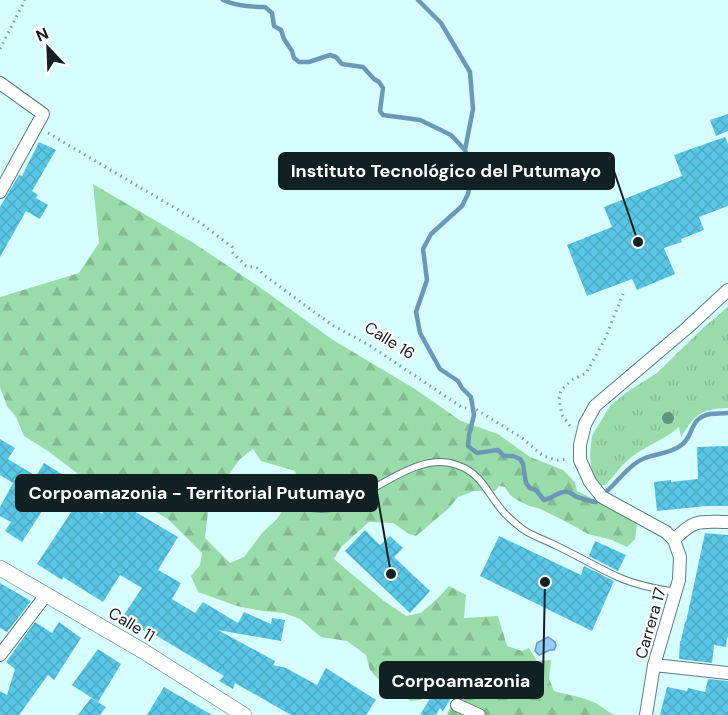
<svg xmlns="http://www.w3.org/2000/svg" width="728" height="715" font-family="'DM Sans',sans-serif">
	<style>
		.grass { fill: url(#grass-tufts) }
		.forest { fill: url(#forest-firs); fill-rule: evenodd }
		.water { fill: #93cbf9; stroke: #6c98b8; stroke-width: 1.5 }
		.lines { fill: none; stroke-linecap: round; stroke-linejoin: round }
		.stream { stroke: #6c98b8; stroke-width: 4.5 }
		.building { fill: url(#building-cross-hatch) }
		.service-casing { stroke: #587c7d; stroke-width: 8 }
		.minor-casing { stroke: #587c7d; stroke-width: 14 }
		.tertiary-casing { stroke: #587c7d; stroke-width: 16 }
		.path { stroke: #809d9d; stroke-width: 3; stroke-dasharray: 1.5 4.5; stroke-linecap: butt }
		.service { stroke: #fff; stroke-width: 6 }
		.minor { stroke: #fff; stroke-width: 12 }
		.tertiary { stroke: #fff; stroke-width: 15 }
		.tree { fill: #609380 }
		.labels { text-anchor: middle; stroke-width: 4.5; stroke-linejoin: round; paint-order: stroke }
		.street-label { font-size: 16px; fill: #112020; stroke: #fff }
		.leader { fill: none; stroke: #112020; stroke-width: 2 }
		.callout-dot { fill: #112020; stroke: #fff; stroke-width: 2 }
		.callout { fill: #112020; stroke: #112020; stroke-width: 2 }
		.callout-label { font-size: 18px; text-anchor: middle; font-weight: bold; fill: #fff }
	</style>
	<defs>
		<pattern id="grass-tufts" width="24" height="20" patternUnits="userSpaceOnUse" patternTransform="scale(1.5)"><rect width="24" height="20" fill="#9adca9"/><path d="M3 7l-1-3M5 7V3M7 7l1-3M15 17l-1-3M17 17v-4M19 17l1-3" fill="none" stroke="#84bc91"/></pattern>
		<pattern id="forest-firs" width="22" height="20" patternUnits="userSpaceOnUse" patternTransform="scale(1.5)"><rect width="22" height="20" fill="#9adca9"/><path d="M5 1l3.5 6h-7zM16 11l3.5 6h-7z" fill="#84bc91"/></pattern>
		<pattern id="building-cross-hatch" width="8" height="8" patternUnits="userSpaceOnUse" patternTransform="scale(1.5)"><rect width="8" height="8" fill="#59c6e6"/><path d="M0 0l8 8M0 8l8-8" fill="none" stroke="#4caac5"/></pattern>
	</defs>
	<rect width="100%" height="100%" fill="#d6fefe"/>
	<path class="grass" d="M728,307V408C701,409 695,414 681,437L679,427C663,441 642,447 627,461C619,468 613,478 605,485H600L592,473L590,454L592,436L610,406L627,392L657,373L703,328Z"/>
	<path class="forest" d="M93,184L192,242L261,288L333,340L415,389L461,421L498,434L530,457L563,470L575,482L577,491L630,517L637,525L635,539L627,547L612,540L588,534L561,519L538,508L529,506L517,500L510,495L505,487L499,486L495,491H474L458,497L449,508L416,536L409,534L393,523L369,522L341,547L334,559L384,601L406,616L421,613L438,598L449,586L466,595L464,618L498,616L507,646L522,651L529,648L537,661L551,660L549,679L554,691C567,695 580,696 593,702C601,705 607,712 615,715H447L456,694L452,676L440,674L431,683L421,700L411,701L381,682L370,670L366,655L347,641L321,637L300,619L284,613L263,611L237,606L198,592L191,576L200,565L202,553L168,519L103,482L90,483L48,451L24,436L16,417L7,406L0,387V297L79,273L99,243ZM253,449L261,461L295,471L300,484L277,519L262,533L244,557L230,563L205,538L208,511L224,481L240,459Z"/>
	<path class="water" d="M548,637L555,642L556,646L554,650H550L539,655L535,651L537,643Z"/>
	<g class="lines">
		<path class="stream" d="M223,0C236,6 252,7 265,7L272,13L274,26L281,30L284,39L292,51L294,58L299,62H309L330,55L336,57L342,64L363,67L374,79L379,82L383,88L380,111L383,115L420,120L451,135L465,150L472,174L468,194L462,206L431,234L423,249L427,280L416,312L420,333L440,369L458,381L462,388L471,397L474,415L469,435L468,446L477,453L498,450L504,456H513L520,459L523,464L526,483L530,488L536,490L544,500C552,499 559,490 568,492C571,492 573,495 577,497C583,499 589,501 596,502
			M418,0L441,23L470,72L473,109L465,150
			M607,491C619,480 630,464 645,458C656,454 671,453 680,446C695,437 688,418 710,414C716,413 722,414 728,413"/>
	</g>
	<path class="building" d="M728,114V131L716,136L710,120Z
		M725,137L728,144V206L699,217L704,230L681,239L682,242L664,248L675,274L637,290L632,279L587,296L567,245L612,227L604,207L682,176L674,155Z
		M39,142L56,150L32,191L38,195L36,198L48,205L40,219L26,211L0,257V207L19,175L22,176Z
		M0,439L15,448L8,459L36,476L44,463L65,476L22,542L5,531L11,522L0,516V507L13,483L0,475Z
		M728,446V506H706L657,511L654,482L671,480V482L698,479L697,447Z
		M112,498L178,537L158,570L181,583L172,599L195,613L203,602L238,623L244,612L271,624L272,618L285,620L281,641L218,630L275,661L273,665L286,668L317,685L326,668L376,700L366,715H291L235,683L233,689L219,681L224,676L147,630L146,632L123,616L142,588L120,575L103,602L63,577L62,580L37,564L79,500L102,514Z
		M365,530L380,545L390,536L403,548L394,557L430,591L410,613L345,551Z
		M705,533L728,535V638L727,637L726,647L714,645L712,663L679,659L680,641H681L685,622H686Z
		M499,536L581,575L584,566L614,581L592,631L480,576Z
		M595,541L626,555L618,571L589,556Z
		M0,583L31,601L7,632L0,628Z
		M35,622L52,633L59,622L81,638L54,680L48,675L19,715H0V691L7,695L15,669L6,662Z
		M98,649L121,664L98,702L72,685Z
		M708,679L728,681V715H660L667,687L687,691L688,688L705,692Z
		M164,687L212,715H147Z
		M437,687L452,696L443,711L440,708L436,715H420Z
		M91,698L106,707L100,715H78Z"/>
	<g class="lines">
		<defs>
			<path id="service" d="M294,506C308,507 322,511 335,507C372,496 417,450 457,465C481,473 486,491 501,509C506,516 514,522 521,528C531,536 546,540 557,546C578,556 598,568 618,577C636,585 656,589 676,592"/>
			<path id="minor" d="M0,83L43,114L0,192
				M674,540C695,518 700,522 728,522
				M0,655L46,595
				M654,665L728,673
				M457,705L479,715
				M646,715L654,665L679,580L680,557L674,540L666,532L602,497L590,482L580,460V445L585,424L595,406L687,328L728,290"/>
			<path id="tertiary" d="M0,568L143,651L244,715"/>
		</defs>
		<use href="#service" class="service-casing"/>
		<use href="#minor" class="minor-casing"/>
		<use href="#tertiary" class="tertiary-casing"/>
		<path class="path" d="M0,49L25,0
			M48,133L202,224L232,247V252L246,266L257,268L264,275L332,325L369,345L463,408H474L522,438L543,456L557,460L568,459
			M570,426L562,415L559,399L561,390L572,380L586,373L604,341L623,294"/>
		<use href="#service" class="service"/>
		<use href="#minor" class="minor"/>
		<use href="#tertiary" class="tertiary"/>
	</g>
	<circle class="tree" cx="668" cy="418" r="6"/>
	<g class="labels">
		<g class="street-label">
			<text transform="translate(390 340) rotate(32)" y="6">Calle 16</text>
			<text transform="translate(650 623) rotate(-74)" y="6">Carrera 17</text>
			<text transform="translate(132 624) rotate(31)" y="6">Calle 11</text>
		</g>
	</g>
	<path class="leader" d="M638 242L614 171M391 574L377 493M545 582L543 680"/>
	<g class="callout-dot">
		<circle cx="638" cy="242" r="6"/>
		<circle cx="391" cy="574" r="6"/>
		<circle cx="545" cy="582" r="6"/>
	</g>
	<g class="callout">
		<rect x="279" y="153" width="335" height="36" rx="6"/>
		<rect x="16" y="475" width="361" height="36" rx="6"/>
		<rect x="380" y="662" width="163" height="36" rx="6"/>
	</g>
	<g class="callout-label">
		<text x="446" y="177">Instituto Tecnológico del Putumayo</text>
		<text x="197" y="499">Corpoamazonia - Territorial Putumayo</text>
		<text x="461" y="687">Corpoamazonia</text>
	</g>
	<g transform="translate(48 48) rotate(337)" stroke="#ffffff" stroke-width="4.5" paint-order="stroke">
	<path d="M0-4.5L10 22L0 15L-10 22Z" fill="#112020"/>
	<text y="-9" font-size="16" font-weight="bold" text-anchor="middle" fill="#112020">N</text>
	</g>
</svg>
